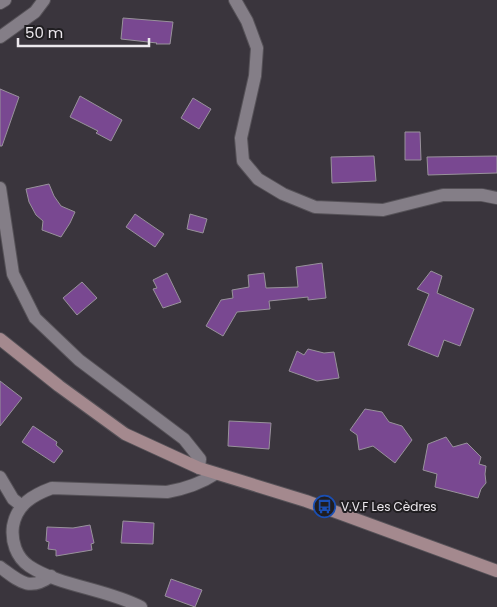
<svg xmlns="http://www.w3.org/2000/svg" width="497" height="607" font-family="Poppins,sans-serif">
	<style>
		.building { fill: #794891; stroke: #98929b }
		.lines { fill: none; stroke-linecap: round; stroke-linejoin: round }
		.minor-casing { stroke: #565258; stroke-width: 14 }
		.tertiary-casing { stroke: #565258; stroke-width: 14 }
		.secondary-casing { stroke: #565258; stroke-width: 14 }
		.minor { stroke: #847e87; stroke-width: 12 }
		.tertiary { stroke: #847e87; stroke-width: 12 }
		.secondary { stroke: #a4898e; stroke-width: 12 }
		.labels { text-anchor: middle; stroke-width: 4; stroke-linejoin: round; paint-order: stroke }
		.poi-label { font-size: 12px; fill: #ece8ed; stroke: #201e21; text-anchor: start }
	</style>
	<rect width="100%" height="100%" fill="#3a353d"/>
	<path class="building" d="M123,18L173,22L170,44H156L157,43L121,39Z
		M0,89L19,97L2,146H0Z
		M80,96L122,120L111,141L96,133L98,131L70,117Z
		M193,98L211,109L199,129L181,118Z
		M405,132H420L421,160H405Z
		M374,156L376,181L332,183L331,157Z
		M497,156V173L428,175L427,157Z
		M49,184L54,196L61,206L75,212L70,223L61,237L42,230L43,221L36,215L29,202L26,189Z
		M135,214L164,234L155,247L126,227Z
		M190,214L207,219L203,233L187,229Z
		M322,263L326,298L308,300V297L269,301L270,309L237,312L223,336L206,326L221,300L233,298L232,290L249,287L248,275L264,273L266,288L298,287L296,267Z
		M431,271L442,276L437,293L474,309L460,346L444,340L438,357L408,345L429,294L417,289Z
		M167,273L181,302L163,308L153,289L157,288L153,280Z
		M82,282L97,298L77,315L63,298Z
		M308,349L324,353L334,352L339,378L317,381L289,371L297,351L304,355Z
		M0,381L22,398L0,426Z
		M365,409L382,412L389,422L402,426L412,440L395,463L373,446L359,450L357,435L350,430Z
		M229,421L271,423L269,449L228,446Z
		M33,426L57,442L56,445L63,451L54,463L22,442Z
		M446,437L453,447L467,443L481,457L479,464L486,466L485,474L486,483L481,489L478,498L435,487L437,474L423,470L428,444Z
		M123,521L154,523L153,544L121,543Z
		M90,525L94,543L91,544L92,550L56,556V550L48,549L49,542L46,541L47,527L73,528Z
		M171,579L202,590L195,607L165,596Z"/>
	<g class="lines">
		<defs>
			<path id="minor" d="M235,0L247,21L257,48L255,76L241,138L243,161L258,179L283,194L315,207L383,210L443,195H482L497,198
				M0,3L5,0
				M0,37L35,12L44,0
				M0,188L13,274L35,318L79,360L184,439L200,459L199,468
				M0,477L13,499L22,506
				M0,567C19,581 29,592 51,576"/>
			<path id="tertiary" d="M141,607C107,589 59,586 29,566C16,557 11,541 13,526C17,504 33,495 52,488L167,492C184,489 200,484 215,474"/>
			<path id="secondary" d="M0,339L59,386L125,434L199,468L306,501L497,571"/>
		</defs>
		<use href="#minor" class="minor-casing"/>
		<use href="#tertiary" class="tertiary-casing"/>
		<use href="#secondary" class="secondary-casing"/>
		<use href="#minor" class="minor"/>
		<use href="#tertiary" class="tertiary"/>
		<use href="#secondary" class="secondary"/>
	</g>
	<defs>
		<symbol id="bus-ring" viewBox="-11 -11 22 22"><circle r="9.5" fill="#201e21" stroke="#1a4fb4" stroke-width="1.5"/><path d="M-5-6H5V4H4V6H2V4H-2V6H-4V4H-5ZM-3.5-4V0h7V-4ZM-3.5 1.2v1.5H-2V1.2ZM2 1.2v1.5H3.5V1.2Z" fill="#1a4fb4"/></symbol>
	</defs>
	<g fill-rule="evenodd">
		<use href="#bus-ring" x="312" y="494" width="25" height="25"/>
	</g>
	<g class="labels">
		<g class="poi-label">
			<text x="341" y="511">V.V.F Les Cèdres</text>
		</g>
	</g>
	<path d="M18 38v8h131v-8" fill="none" stroke="#ece8ed" stroke-width="2.5"/>
	<text x="25" y="38" font-size="15" fill="#ece8ed" stroke="#201e21" stroke-width="4" paint-order="stroke">50 m</text>
</svg>
